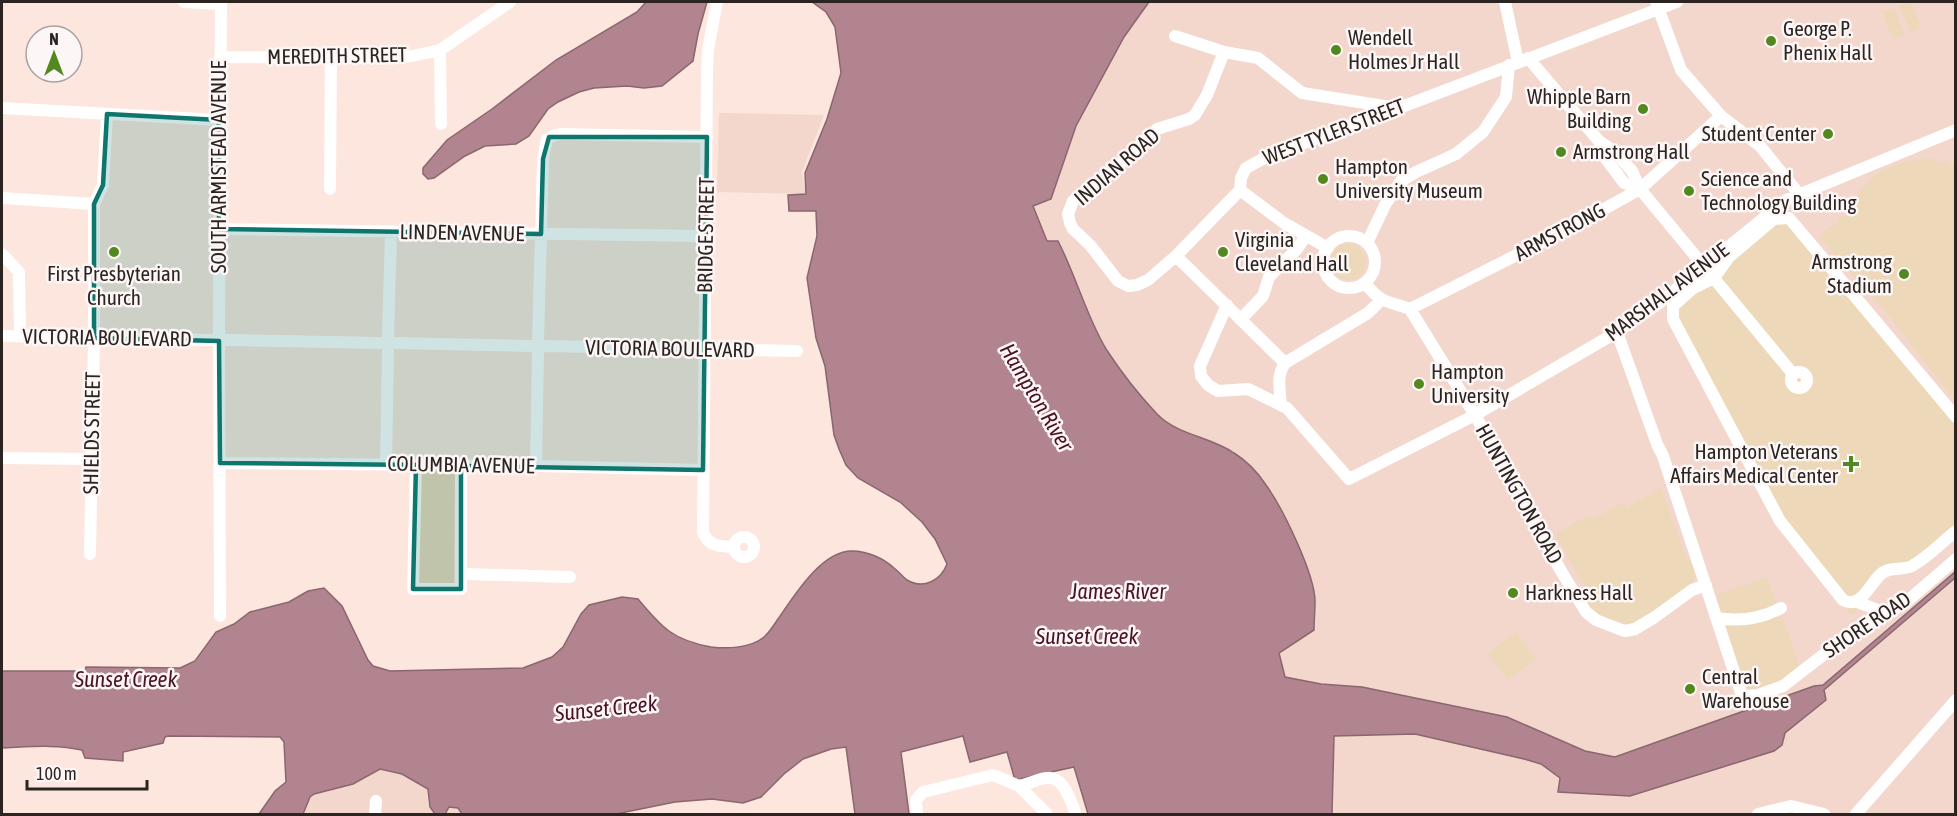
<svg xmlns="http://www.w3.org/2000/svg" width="1957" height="816" font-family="'Asap Condensed',sans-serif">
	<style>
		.built { fill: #f3d6cc }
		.green { fill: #edd8b9 }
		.water { fill: #b2848f; stroke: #8a676e; stroke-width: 1.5 }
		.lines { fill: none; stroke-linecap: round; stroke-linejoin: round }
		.minor { stroke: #fff; stroke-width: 12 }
		.marked { fill: #0f766e; fill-opacity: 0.2; stroke: #0f766e; stroke-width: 4.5; stroke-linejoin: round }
		.poi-dot { fill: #53871f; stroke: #fcf7f6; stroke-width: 2 }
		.labels { text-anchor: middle; stroke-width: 5; stroke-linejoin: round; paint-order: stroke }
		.poi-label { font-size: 21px; fill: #2c2421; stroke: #fcf7f6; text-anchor: start }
		.street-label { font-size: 21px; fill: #2c2421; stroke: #fcf7f6 }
		.water-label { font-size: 22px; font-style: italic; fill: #4c1327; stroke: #fcf7f6 }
	</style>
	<rect width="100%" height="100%" fill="#fce6de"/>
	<path class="built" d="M1149,2H1955V814H1332L1333,736L1415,734L1524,759L1541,764L1560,778L1559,792L1782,745L1785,733L1826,700L1823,685L1818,684L1615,757L1585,751L1507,717L1362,687L1321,684L1285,677L1279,653L1314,630L1316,603L1309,572L1267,486L1251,466L1233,452L1175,427L1159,416L1137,391L1106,349L1080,292L1047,241L1033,206L1051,198L1076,126L1124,37Z
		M719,113L824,115L802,172L806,194L717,192Z
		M376,765L404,770L471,814H280L295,796Z"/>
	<path class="green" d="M1909,2H1911L1922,27L1910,32L1899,6Z
		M1894,8L1905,34L1893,39L1882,12Z
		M1929,158L1935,159V162L1942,163L1944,161L1949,162L1951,165L1955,162V400L1885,311L1819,237L1830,226L1832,227L1838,221L1837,219L1842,216L1843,217L1850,212L1859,192L1867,183L1882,170L1904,162Z
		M1779,208L1789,212L1955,412V534L1911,570L1882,576L1852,616L1794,546L1778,522L1663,303Z
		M1330 262a18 18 0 1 1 36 0a18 18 0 1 1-36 0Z
		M419,471L455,472L454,583H419Z
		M1661,488L1687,561L1694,558C1695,569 1697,578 1690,587L1637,623L1625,624L1601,616L1592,611L1585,601L1591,597L1555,534L1590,515L1592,519L1625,502L1627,507Z
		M1767,577L1778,607L1762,613L1722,614L1717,598L1718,594Z
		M1774,615L1783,618L1799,666C1793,677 1785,680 1774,685C1767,687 1758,692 1751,690C1736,684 1728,637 1724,622Z
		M1516,632L1536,659L1508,680L1487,654Z"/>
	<path class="water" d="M646,2H707L698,34L693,61L662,86L644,88L627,86L594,88L579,92L558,102L548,109L529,136L516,144L485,146L465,156L434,178L428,179L423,174V168L447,140L492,109L556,60L637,12Z
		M812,2H1149L1124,37L1076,126L1051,199L1033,206L1047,241H1058C1076,276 1086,315 1106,349C1121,372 1139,395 1157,414C1177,435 1211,437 1234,453C1247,461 1258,473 1266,485C1282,507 1316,576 1315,603C1315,611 1314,620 1314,630L1279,653L1285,677L1321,684L1362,687L1507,717L1585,751L1615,757L1814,686L1823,685L1955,572V578L1824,690L1826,700L1785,733L1782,745L1774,751L1630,796L1558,792L1560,778L1541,764L1524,759L1415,734L1334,736L1332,814H1088L1074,767L1015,780L1007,752L970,762L963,736L901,752L909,814H855L846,747L831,749L803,759L784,774L761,797L743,803L712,799L675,802L616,814H462L458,808L449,807L445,814H435L430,807L428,789L402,774L380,769L353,784L314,794L310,797L303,814H259L275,791L286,782L284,742L280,737L168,736L165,737L163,743L123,752V761L85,758L82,750C56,744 28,747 2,748V671H85L86,667L180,668L195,661L216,632L234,624L250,612L289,602L308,591L324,588L342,606L368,660L373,666L390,671L523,668L552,657L563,647L581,614L589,605L622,597L638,599C662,628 673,640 711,647C727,649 751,648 764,637C769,633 774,625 778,619C794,596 821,551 852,551C867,551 883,558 894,568C898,571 903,577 907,580C924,590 941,580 947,564L935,539L922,522L900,502L858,478L846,465L839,449L834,435L825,366L816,338L807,278L817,236L816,211H789L788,195L806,194L805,173L827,119L841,73L835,27L826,12Z"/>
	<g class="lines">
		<path class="minor" d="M184,2L221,4
			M717,2L708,50L707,72L703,532C709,547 719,546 734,547
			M1505,2L1518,62
			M1656,2L1681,70L1721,116L1760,146L1799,194
			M1175,36L1224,52L1258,58L1302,93L1397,108
			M440,50L441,124
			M1224,52L1207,95L1195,115L1189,119L1157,129L1111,172L1073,201L1068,214L1070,223L1073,229L1090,245L1118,281L1128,286L1137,285L1148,280L1176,256L1240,190L1241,178L1246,168L1268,156L1399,108L1677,2
			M220,57L385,58L412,56L440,50L510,2
			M1528,58L1599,141L1616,153L1632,171L1640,189L1793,374
			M2,108L219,120
			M1599,141L1603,155L1624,183L1640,189
			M330,189L331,58
			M1240,190L1284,223L1328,248
			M2,198L94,204
			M219,229L706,236
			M1323 262a26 26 0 1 1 52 0a26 26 0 1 1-52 0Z
			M1367,243L1385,205L1401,181L1416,172L1456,154L1483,132L1506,97L1509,65
			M2,254L19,272L20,336
			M1176,256L1285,363
			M1365,283C1382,305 1387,300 1410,309L1572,227L1640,189L1721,116
			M1227,305L1200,366L1201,376L1208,385L1218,391L1248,389L1287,408L1349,479L1475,415L1617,332L1658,304L1786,200L1956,130
			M1410,309L1475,415L1561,571L1586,612L1596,620L1619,629L1625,631L1635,629L1655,617L1692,590L1706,585
			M1241,319L1263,296L1269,277L1297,249L1305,237
			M1617,332L1657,444L1663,456L1742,696L1758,695L1783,686L1844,639L1905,603L1956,559
			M219,333L221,2
			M2,336L212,340
			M388,337L391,232
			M226,340L382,343
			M538,341L543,159L547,139L553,136L561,134L707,137
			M394,343L533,346
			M544,346L797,351
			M219,347L220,616
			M1791 380a8 8 0 1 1 16 0a8 8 0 1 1-16 0Z
			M1281,405C1280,390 1276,376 1285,363L1368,313L1381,300
			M1956,417L1789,218L1774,219L1729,257L1714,278L1692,289L1673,306V319L1780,521L1843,600C1861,610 1870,583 1881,574C1889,566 1902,571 1912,566C1928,557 1942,542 1956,531
			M2,458L92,459
			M220,463L536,466L703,470
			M386,464L388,350
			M416,465L413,589H461V466
			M536,466L538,352
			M734 547a10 10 0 1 1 20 0a10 10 0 1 1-20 0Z
			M90,554L94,338V204L103,185L107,114
			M461,574L570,577
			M1857,602L1886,613
			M1717,618C1740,622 1760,619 1781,608
			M1019,786C1040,781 1054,768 1066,791C1070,799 1074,806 1075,814
			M375,814L376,801
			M917,814L916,800L923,792L993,775L1019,786L1047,814
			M1758,814L1791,806L1824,814
			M1856,814L1956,700"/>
	</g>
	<path class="marked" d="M107,114L219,120V229L541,234L543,159L549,137H707L703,470L461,466V589H413L416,465L220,463L219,341L94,338V204L103,185Z"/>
	<g class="poi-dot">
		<circle cx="1771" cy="41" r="6"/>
		<circle cx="1336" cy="50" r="6"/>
		<circle cx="1643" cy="109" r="6"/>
		<circle cx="1828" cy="134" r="6"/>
		<circle cx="1561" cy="152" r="6"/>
		<circle cx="1323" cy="179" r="6"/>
		<circle cx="1689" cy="191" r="6"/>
		<circle cx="114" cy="252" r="6"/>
		<circle cx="1223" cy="252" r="6"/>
		<circle cx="1904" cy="274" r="6"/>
		<circle cx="1419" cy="384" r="6"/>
		<path d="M1848 455h6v6h6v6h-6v6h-6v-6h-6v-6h6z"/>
		<circle cx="1513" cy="593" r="6"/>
		<circle cx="1690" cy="689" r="6"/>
	</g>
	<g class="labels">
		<g class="poi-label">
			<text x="1783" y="36">George P.<tspan x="1783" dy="24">Phenix Hall</tspan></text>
			<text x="1348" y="45">Wendell<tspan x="1348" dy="24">Holmes Jr Hall</tspan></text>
			<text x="1631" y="104" text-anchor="end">Whipple Barn<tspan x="1631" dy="24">Building</tspan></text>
			<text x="1816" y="141" text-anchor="end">Student Center</text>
			<text x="1573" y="159">Armstrong Hall</text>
			<text x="1335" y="174">Hampton<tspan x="1335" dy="24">University Museum</tspan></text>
			<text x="1701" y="186">Science and<tspan x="1701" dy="24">Technology Building</tspan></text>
			<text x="1235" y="247">Virginia<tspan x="1235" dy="24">Cleveland Hall</tspan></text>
			<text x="1892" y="269" text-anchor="end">Armstrong<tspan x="1892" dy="24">Stadium</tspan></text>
			<text x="114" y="281" text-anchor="middle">First Presbyterian<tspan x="114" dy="24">Church</tspan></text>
			<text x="1431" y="379">Hampton<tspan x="1431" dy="24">University</tspan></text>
			<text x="1838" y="459" text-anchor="end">Hampton Veterans<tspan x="1838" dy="24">Affairs Medical Center</tspan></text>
			<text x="1525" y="600">Harkness Hall</text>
			<text x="1702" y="684">Central<tspan x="1702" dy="24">Warehouse</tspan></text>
		</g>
		<g class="street-label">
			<text transform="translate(337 56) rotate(-1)" y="7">MEREDITH STREET</text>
			<text transform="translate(1334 132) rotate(-21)" y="7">WEST TYLER STREET</text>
			<text transform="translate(219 167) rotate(-90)" y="7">SOUTH ARMISTEAD AVENUE</text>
			<text transform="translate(1117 167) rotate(-41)" y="7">INDIAN ROAD</text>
			<text transform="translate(1560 232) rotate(-28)" y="7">ARMSTRONG</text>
			<text transform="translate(462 233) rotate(1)" y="7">LINDEN AVENUE</text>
			<text transform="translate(706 235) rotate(-89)" y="7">BRIDGE STREET</text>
			<text transform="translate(1667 292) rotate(-37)" y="7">MARSHALL AVENUE</text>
			<text transform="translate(107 338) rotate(1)" y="7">VICTORIA BOULEVARD</text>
			<text transform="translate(670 349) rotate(1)" y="7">VICTORIA BOULEVARD</text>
			<text transform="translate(92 433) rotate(-89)" y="7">SHIELDS STREET</text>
			<text transform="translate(461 465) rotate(1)" y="7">COLUMBIA AVENUE</text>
			<text transform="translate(1519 494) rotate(61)" y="7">HUNTINGTON ROAD</text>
			<text transform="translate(1867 625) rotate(-34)" y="7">SHORE ROAD</text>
		</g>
		<g class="water-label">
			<text transform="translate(1037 397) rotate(59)" y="8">Hampton River</text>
			<text x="1118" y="599">James River</text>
			<text x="1087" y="644">Sunset Creek</text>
			<text x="126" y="687">Sunset Creek</text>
			<text transform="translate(606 708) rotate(-6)" y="8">Sunset Creek</text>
		</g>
	</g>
	<rect width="1957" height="816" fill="none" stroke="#2c2421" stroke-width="6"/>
	<g transform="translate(54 54)"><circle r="28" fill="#fcf7f6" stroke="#a9a3a1" stroke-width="1.5"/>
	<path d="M0-4.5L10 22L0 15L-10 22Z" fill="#53871f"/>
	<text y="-9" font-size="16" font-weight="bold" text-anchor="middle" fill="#2c2421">N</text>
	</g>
	<path d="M27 780v9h120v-9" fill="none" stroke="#2c2421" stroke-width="3"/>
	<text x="36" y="780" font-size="18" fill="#2c2421" stroke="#fcf7f6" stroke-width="4.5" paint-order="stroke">100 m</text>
</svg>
